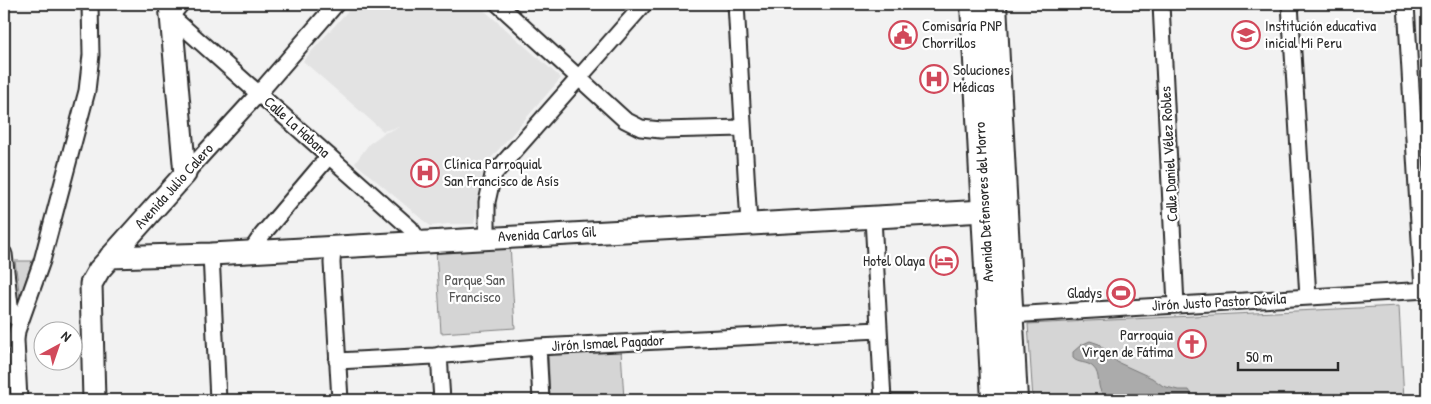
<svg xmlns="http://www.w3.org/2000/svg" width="1431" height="404" font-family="'Patrick Hand',sans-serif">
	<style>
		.built { fill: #e3e3e3 }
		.green { fill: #d5d5d5; stroke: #808080 }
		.water { fill: #ababab; stroke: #787878 }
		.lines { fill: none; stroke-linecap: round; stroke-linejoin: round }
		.street-casing { stroke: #2b2b2b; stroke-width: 19 }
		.secondary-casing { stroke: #2b2b2b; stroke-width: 25 }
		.primary-casing { stroke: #2b2b2b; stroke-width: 28 }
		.street { stroke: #fff; stroke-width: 15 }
		.secondary { stroke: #fff; stroke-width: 21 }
		.primary { stroke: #fff; stroke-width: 24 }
		.labels { text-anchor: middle; stroke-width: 4.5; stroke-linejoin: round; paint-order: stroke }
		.poi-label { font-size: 15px; fill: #2b2b2b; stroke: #fff; text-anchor: start }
		.street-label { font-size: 15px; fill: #2b2b2b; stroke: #fff }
		.park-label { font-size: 15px; fill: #565656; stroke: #fff }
	</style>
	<rect width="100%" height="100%" fill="#f2f2f2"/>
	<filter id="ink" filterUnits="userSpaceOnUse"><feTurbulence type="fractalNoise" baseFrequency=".02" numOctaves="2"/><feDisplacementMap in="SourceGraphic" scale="10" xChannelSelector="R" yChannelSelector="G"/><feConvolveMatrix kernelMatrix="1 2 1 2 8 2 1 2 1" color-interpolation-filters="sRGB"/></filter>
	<g filter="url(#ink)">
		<path class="built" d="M354,4H477L561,78L486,164L480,182L478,202L474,224H448L430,226L355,163L369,144L384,133L400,127L383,131L303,61Z"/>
		<path class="green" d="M510,244L515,328L441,333L436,249Z
			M15,261H32L20,298Z
			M1399,306L1404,400H1033L1028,324Z
			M621,349L624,400H550L548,352Z"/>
		<path class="water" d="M1090,341L1099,344L1117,362L1152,378L1163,386L1178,390H1189L1191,393V397L1188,400C1173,400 1113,403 1104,395C1095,388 1102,375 1093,367C1087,361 1078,364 1073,358V352L1081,345Z"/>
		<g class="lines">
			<defs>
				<path id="street" d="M181,4L171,16L410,228L415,235L418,243
					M498,4L625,120L641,128L661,130L743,128
					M736,4L749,224
					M1161,4L1176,305
					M1290,4L1308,297
					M1406,4L1423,290
					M185,174L259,93L336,4
					M873,218L883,400
					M487,238V202L493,175L644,4
					M333,247L332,263L340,400
					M251,251L262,235L329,156
					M4,254L11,314L20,322
					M211,254L218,400
					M1010,315L1427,290
					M538,347L541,400
					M439,355L442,400
					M337,361L434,356L538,347L879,330
					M19,400L16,340L17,331L42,261L87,91L91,55L90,4"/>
				<path id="secondary" d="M110,257L211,254L984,211
					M94,400L91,284L99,270L185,174L170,4"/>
				<path id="primary" d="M973,4L994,400
					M994,4L1015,400"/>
			</defs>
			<use href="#street" class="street-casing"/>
			<use href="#secondary" class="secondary-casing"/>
			<use href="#primary" class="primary-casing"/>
			<use href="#street" class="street"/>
			<use href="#secondary" class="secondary"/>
			<use href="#primary" class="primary"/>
		</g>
	</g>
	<defs>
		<symbol id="civic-ring" viewBox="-11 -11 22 22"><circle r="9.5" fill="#fff" stroke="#d1495b" stroke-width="1.5"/><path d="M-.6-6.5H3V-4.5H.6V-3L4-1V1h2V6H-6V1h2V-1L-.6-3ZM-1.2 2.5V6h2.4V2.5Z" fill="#d1495b"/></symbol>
		<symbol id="school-ring" viewBox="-11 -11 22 22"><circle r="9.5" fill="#fff" stroke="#d1495b" stroke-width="1.5"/><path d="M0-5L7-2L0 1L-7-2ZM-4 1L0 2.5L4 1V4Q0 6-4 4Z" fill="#d1495b"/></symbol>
		<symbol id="hospital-ring" viewBox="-11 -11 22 22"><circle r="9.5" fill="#fff" stroke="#d1495b" stroke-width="1.5"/><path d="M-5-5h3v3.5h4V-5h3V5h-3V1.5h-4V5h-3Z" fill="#d1495b"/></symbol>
		<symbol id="hotel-ring" viewBox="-11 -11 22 22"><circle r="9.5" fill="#fff" stroke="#d1495b" stroke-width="1.5"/><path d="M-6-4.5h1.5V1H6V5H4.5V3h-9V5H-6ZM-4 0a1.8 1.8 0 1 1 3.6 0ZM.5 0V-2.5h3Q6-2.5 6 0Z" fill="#d1495b"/></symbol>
		<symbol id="stadium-ring" viewBox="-11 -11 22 22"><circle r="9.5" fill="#fff" stroke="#d1495b" stroke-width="1.5"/><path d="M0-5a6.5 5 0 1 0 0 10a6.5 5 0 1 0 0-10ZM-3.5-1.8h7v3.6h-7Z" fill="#d1495b"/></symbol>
		<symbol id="church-ring" viewBox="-11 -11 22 22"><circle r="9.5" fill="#fff" stroke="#d1495b" stroke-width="1.5"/><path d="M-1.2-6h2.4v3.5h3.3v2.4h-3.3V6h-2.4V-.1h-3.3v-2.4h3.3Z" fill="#d1495b"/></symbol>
	</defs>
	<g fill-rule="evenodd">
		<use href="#civic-ring" x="887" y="19" width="32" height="32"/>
		<use href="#school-ring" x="1230" y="19" width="32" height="32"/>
		<use href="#hospital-ring" x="918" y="63" width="32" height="32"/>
		<use href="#hospital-ring" x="409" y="157" width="32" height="32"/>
		<use href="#hotel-ring" x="928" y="245" width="32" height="32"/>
		<use href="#stadium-ring" x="1105" y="277" width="32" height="32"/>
		<use href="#church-ring" x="1176" y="328" width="32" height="32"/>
	</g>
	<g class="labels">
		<g class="poi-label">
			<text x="922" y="31">Comisaría PNP<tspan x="922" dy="17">Chorrillos</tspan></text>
			<text x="1265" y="31">Institución educativa<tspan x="1265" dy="17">inicial Mi Peru</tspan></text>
			<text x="953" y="75">Soluciones<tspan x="953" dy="17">Médicas</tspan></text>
			<text x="444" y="169">Clínica Parroquial<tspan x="444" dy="17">San Francisco de Asís</tspan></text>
			<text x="925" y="266" text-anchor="end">Hotel Olaya</text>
			<text x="1102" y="298" text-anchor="end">Gladys</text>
			<text x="1173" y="340" text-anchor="end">Parroquia<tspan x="1173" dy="17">Virgen de Fátima</tspan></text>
		</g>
		<g class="street-label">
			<text transform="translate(297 127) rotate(42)" y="5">Calle La Habana</text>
			<text transform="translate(1169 154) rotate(-93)" y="5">Calle Daniel Vélez Robles</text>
			<text transform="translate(174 186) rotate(-48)" y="5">Avenida Julio Calero</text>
			<text transform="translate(984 202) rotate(-93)" y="5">Avenida Defensores del Morro</text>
			<text transform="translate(547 234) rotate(-3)" y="5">Avenida Carlos Gil</text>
			<text transform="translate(1219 302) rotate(-3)" y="5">Jirón Justo Pastor Dávila</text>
			<text transform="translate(608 343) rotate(-3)" y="5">Jirón Ismael Pagador</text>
		</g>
		<g class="park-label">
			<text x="475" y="285">Parque San<tspan x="475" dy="17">Francisco</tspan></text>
		</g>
	</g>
	<rect width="1431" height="404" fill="none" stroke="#fff" stroke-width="20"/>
	<rect x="10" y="10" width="1411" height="384" fill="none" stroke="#2b2b2b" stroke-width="2" filter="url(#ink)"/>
	<g transform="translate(58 346) rotate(40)"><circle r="24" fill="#ffffff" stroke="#aaaaaa"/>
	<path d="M0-4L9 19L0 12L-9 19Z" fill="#d1495b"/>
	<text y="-8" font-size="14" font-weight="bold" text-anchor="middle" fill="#2b2b2b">N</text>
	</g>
	<path d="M1238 362v8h100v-8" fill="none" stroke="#2b2b2b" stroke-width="2.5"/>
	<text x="1246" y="362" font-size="15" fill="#2b2b2b" stroke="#ffffff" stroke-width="4" paint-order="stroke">50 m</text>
</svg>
